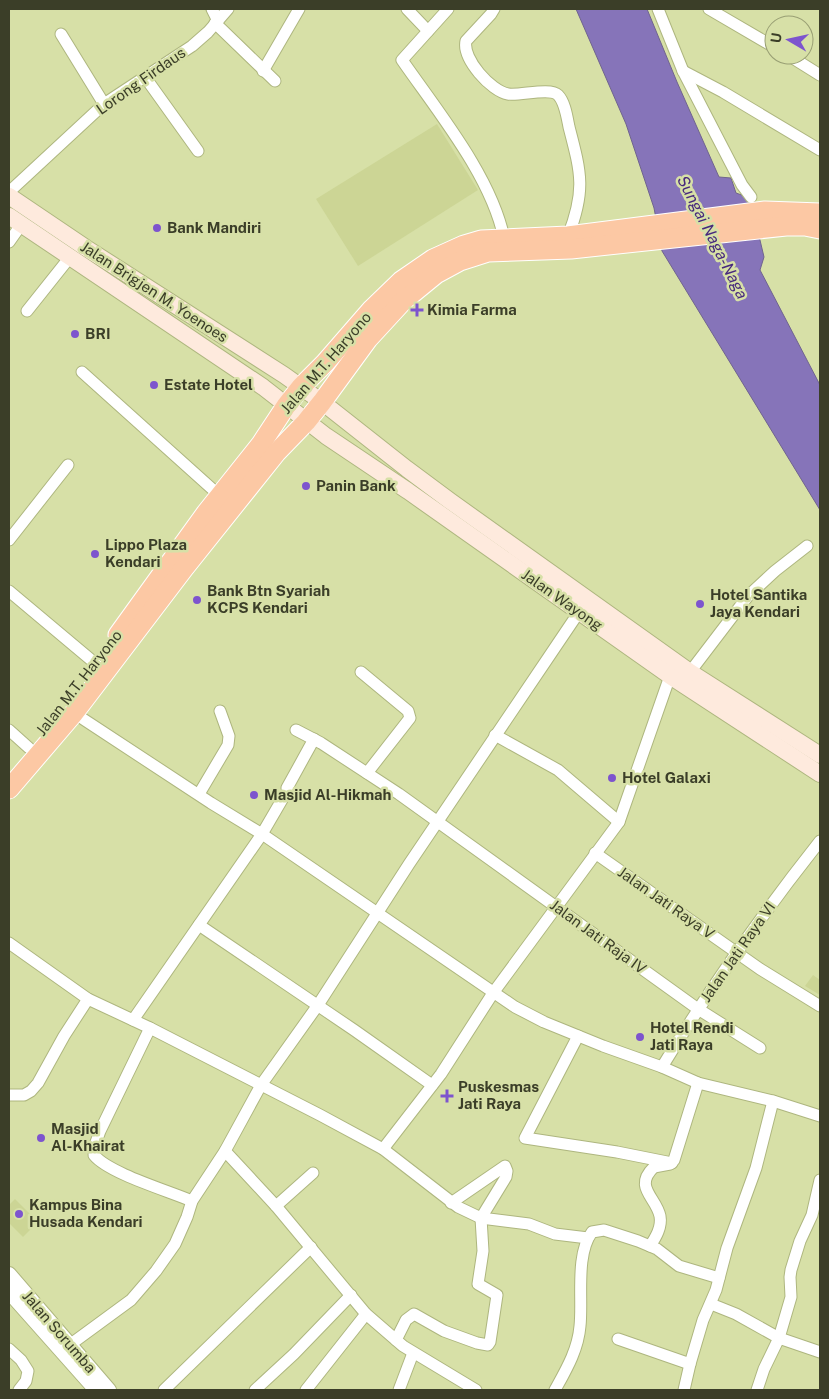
<svg xmlns="http://www.w3.org/2000/svg" width="829" height="1399" font-family="'Public Sans',sans-serif">
<style>
.built{fill:#ccd595}
.water{fill:#8674b9;stroke:#70648e}
.lines{fill:none;stroke-linecap:round;stroke-linejoin:round}
.minor-casing{stroke:#aeb67f;stroke-width:13}
.tertiary-casing{stroke:#aeb67f;stroke-width:16}
.secondary-casing{stroke:#aeb67f;stroke-width:18}
.trunk-casing{stroke:#fff;stroke-width:21}
.minor{stroke:#fff;stroke-width:11}
.tertiary{stroke:#fff;stroke-width:14}
.secondary{stroke:#feeadd;stroke-width:16}
.trunk{stroke:#fcc8a4;stroke-width:19}
.poi-dot{fill:#7d54ce;stroke:#d7e0a7;stroke-width:2}
.labels{text-anchor:middle;stroke-width:5;stroke-linejoin:round;paint-order:stroke}
.street-label{font-size:15px;fill:#3b3e28;stroke:#d7e0a7}
.poi-label{font-size:15px;font-weight:bold;fill:#3b3e28;stroke:#d7e0a7;text-anchor:start}
.water-label{font-size:16px;font-style:italic;fill:#47297d;stroke:#d7e0a7}
</style>
<rect width="100%" height="100%" fill="#d7e0a7"/>
<g class="built">
<polygon points="437,124 478,190 358,266 316,199"/>
<polygon points="813,975 820,980 820,995 805,986"/>
<polygon points="15,1199 38,1222 23,1237 9,1223 9,1205"/>
</g>
<polygon class="water" points="576,9 647,9 677,82 719,177 731,178 736,193 750,198 764,257 760,270 820,385 820,510 662,251 654,208 626,124"/>
<g class="lines">
<defs>
<g id="minor">
<polyline points="212,9 218,21"/>
<polyline points="407,9 428,31"/>
<path d="M448,9L402,60C438,112 491,176 504,238"/>
<path d="M494,9L491,14L466,41C462,59 491,91 508,94C520,96 550,87 558,95C565,102 567,117 569,127C581,173 586,190 568,236"/>
<polyline points="658,9 683,71 742,185 751,197"/>
<polyline points="709,9 774,47"/>
<polyline points="215,23 275,81"/>
<polyline points="61,34 104,104"/>
<polyline points="788,55 820,75"/>
<polyline points="263,71 299,9"/>
<polyline points="683,71 723,92 820,150"/>
<polyline points="145,77 198,151"/>
<polyline points="9,192 104,104 192,46 208,32 228,9"/>
<polyline points="9,242 21,225"/>
<polyline points="27,311 70,257"/>
<polyline points="82,372 220,496"/>
<polyline points="9,540 68,465"/>
<polyline points="9,591 96,664"/>
<polyline points="361,672 408,711 410,718 367,773"/>
<polyline points="690,672 748,596 775,571 807,546"/>
<polyline points="74,713 211,803 262,834 515,1007 544,1022 603,1046 662,1067 698,1083 773,1101 820,1116"/>
<polyline points="9,730 29,748"/>
<polyline points="296,730 321,743 399,794 698,1009 760,1048"/>
<polyline points="495,735 558,770 619,822"/>
<polyline points="287,788 314,739"/>
<polyline points="199,794 228,745 229,736 220,711"/>
<polyline points="595,853 760,969 820,1006"/>
<polyline points="199,925 354,1030 432,1085"/>
<polyline points="9,943 88,999 150,1028 320,1115 383,1149 458,1207 481,1218 529,1224 555,1234 588,1238"/>
<polyline points="133,1020 262,834 283,798"/>
<path d="M150,1028L100,1131L95,1145L94,1155C108,1173 169,1191 192,1201"/>
<polyline points="578,1036 525,1138 617,1152 672,1163"/>
<path d="M662,1067C710,988 763,913 820,841"/>
<polyline points="9,1095 24,1095 31,1091 38,1083 64,1036 88,999"/>
<polyline points="383,1149 441,1074 493,993 619,822 670,676"/>
<polyline points="225,1151 276,1206 366,1314 403,1346 476,1390"/>
<polyline points="276,1206 313,1173"/>
<path d="M650,1246C656,1237 662,1227 660,1216C656,1197 633,1187 654,1167L670,1164L674,1160L698,1083"/>
<polyline points="711,1304 736,1314 779,1338 820,1352"/>
<polyline points="618,1339 690,1364 703,1320 716,1290 727,1248 756,1168 773,1101"/>
<polyline points="396,1340 406,1320 414,1314 444,1331 477,1343 488,1345 490,1342 497,1295 478,1284 483,1251 481,1218 506,1177 507,1171 505,1166 451,1203"/>
<polyline points="71,1344 131,1300 156,1271 175,1244 187,1217 192,1201 225,1151 261,1085 318,1005 409,864 579,612"/>
<polyline points="9,1349 21,1360 28,1371 26,1381 19,1390"/>
<polyline points="164,1390 311,1247"/>
<polyline points="255,1390 294,1354 351,1295"/>
<polyline points="306,1390 366,1314"/>
<polyline points="399,1390 413,1353"/>
<path d="M555,1390C566,1370 578,1350 580,1326C583,1299 575,1255 592,1232L604,1230L638,1241L657,1249L679,1266L719,1278"/>
<polyline points="684,1390 690,1364"/>
<polyline points="757,1390 764,1369 779,1338 791,1297 790,1277 791,1270 800,1241 812,1215 820,1180"/>
</g>
<g id="tertiary">
<polyline points="9,1274 109,1390"/>
<polyline points="9,1292 96,1390"/>
</g>
<g id="secondary">
<polyline points="9,196 86,248 284,375 322,402 407,469 450,501 690,672 820,755"/>
<polyline points="9,216 263,387 326,436 408,491 670,676 820,774"/>
</g>
<g id="trunk">
<polyline points="118,635 206,513 261,444 286,406 301,387 325,363 372,309 401,281 433,259 464,245 481,240 568,236 765,211 820,213"/>
<polyline points="9,789 74,713 185,567 276,453 306,422 322,402 368,339 403,301 436,274 460,261 488,252 571,249 786,226 805,226 820,229"/>
</g>
</defs>
<use href="#minor" class="minor-casing"/>
<use href="#tertiary" class="tertiary-casing"/>
<use href="#secondary" class="secondary-casing"/>
<use href="#trunk" class="trunk-casing"/>
<use href="#minor" class="minor"/>
<use href="#tertiary" class="tertiary"/>
<use href="#secondary" class="secondary"/>
<use href="#trunk" class="trunk"/>
</g>
<g class="poi-dot">
<circle cx="157" cy="228" r="5"/>
<path d="M414.5 302.5h5v5h5v5h-5v5h-5v-5h-5v-5h5z"/>
<circle cx="75" cy="334" r="5"/>
<circle cx="154" cy="385" r="5"/>
<circle cx="306" cy="486" r="5"/>
<circle cx="95" cy="554" r="5"/>
<circle cx="197" cy="600" r="5"/>
<circle cx="700" cy="604" r="5"/>
<circle cx="612" cy="778" r="5"/>
<circle cx="254" cy="795" r="5"/>
<circle cx="640" cy="1037" r="5"/>
<path d="M444.5 1088.5h5v5h5v5h-5v5h-5v-5h-5v-5h5z"/>
<circle cx="41" cy="1138" r="5"/>
<circle cx="19" cy="1214" r="5"/>
</g>
<g class="labels">
<g class="street-label">
<text transform="translate(141 81) rotate(-35)" y="5">Lorong Firdaus</text>
<text transform="translate(154 292) rotate(33)" y="5">Jalan Brigjen M. Yoenoes</text>
<text transform="translate(326 363) rotate(-49)" y="5">Jalan M.T. Haryono</text>
<text transform="translate(562 600) rotate(35)" y="5">Jalan Wayong</text>
<text transform="translate(79 683) rotate(-52)" y="5">Jalan M.T. Haryono</text>
<text transform="translate(666 903) rotate(35)" y="5">Jalan Jati Raya V</text>
<text transform="translate(598 937) rotate(36)" y="5">Jalan Jati Raja IV</text>
<text transform="translate(738 952) rotate(-55)" y="5">Jalan Jati Raya VI</text>
<text transform="translate(59 1332) rotate(49)" y="5">Jalan Sorumba</text>
</g>
<g class="poi-label">
<text x="167" y="233">Bank Mandiri</text>
<text x="427" y="315">Kimia Farma</text>
<text x="85" y="339">BRI</text>
<text x="164" y="390">Estate Hotel</text>
<text x="316" y="491">Panin Bank</text>
<text x="105" y="550">Lippo Plaza<tspan x="105" dy="17">Kendari</tspan></text>
<text x="207" y="596">Bank Btn Syariah<tspan x="207" dy="17">KCPS Kendari</tspan></text>
<text x="710" y="600">Hotel Santika<tspan x="710" dy="17">Jaya Kendari</tspan></text>
<text x="622" y="783">Hotel Galaxi</text>
<text x="264" y="800">Masjid Al-Hikmah</text>
<text x="650" y="1033">Hotel Rendi<tspan x="650" dy="17">Jati Raya</tspan></text>
<text x="458" y="1092">Puskesmas<tspan x="458" dy="17">Jati Raya</tspan></text>
<text x="51" y="1134">Masjid<tspan x="51" dy="17">Al-Khairat</tspan></text>
<text x="29" y="1210">Kampus Bina<tspan x="29" dy="17">Husada Kendari</tspan></text>
</g>
<g class="water-label">
<text transform="translate(713 237) rotate(63)" y="6">Sungai Naga-Naga</text>
</g>
</g>
<rect width="829" height="1399" fill="none" stroke="#3b3e28" stroke-width="20"/>
<g transform="translate(789 40) rotate(279)"><circle r="24" fill="#d7e0a7" stroke="#999f74"/>
<path d="M0-4L9 19L0 12L-9 19Z" fill="#7d54ce"/>
<text y="-8" font-size="14" font-weight="bold" text-anchor="middle" fill="#3b3e28">U</text>
</g>
</svg>
